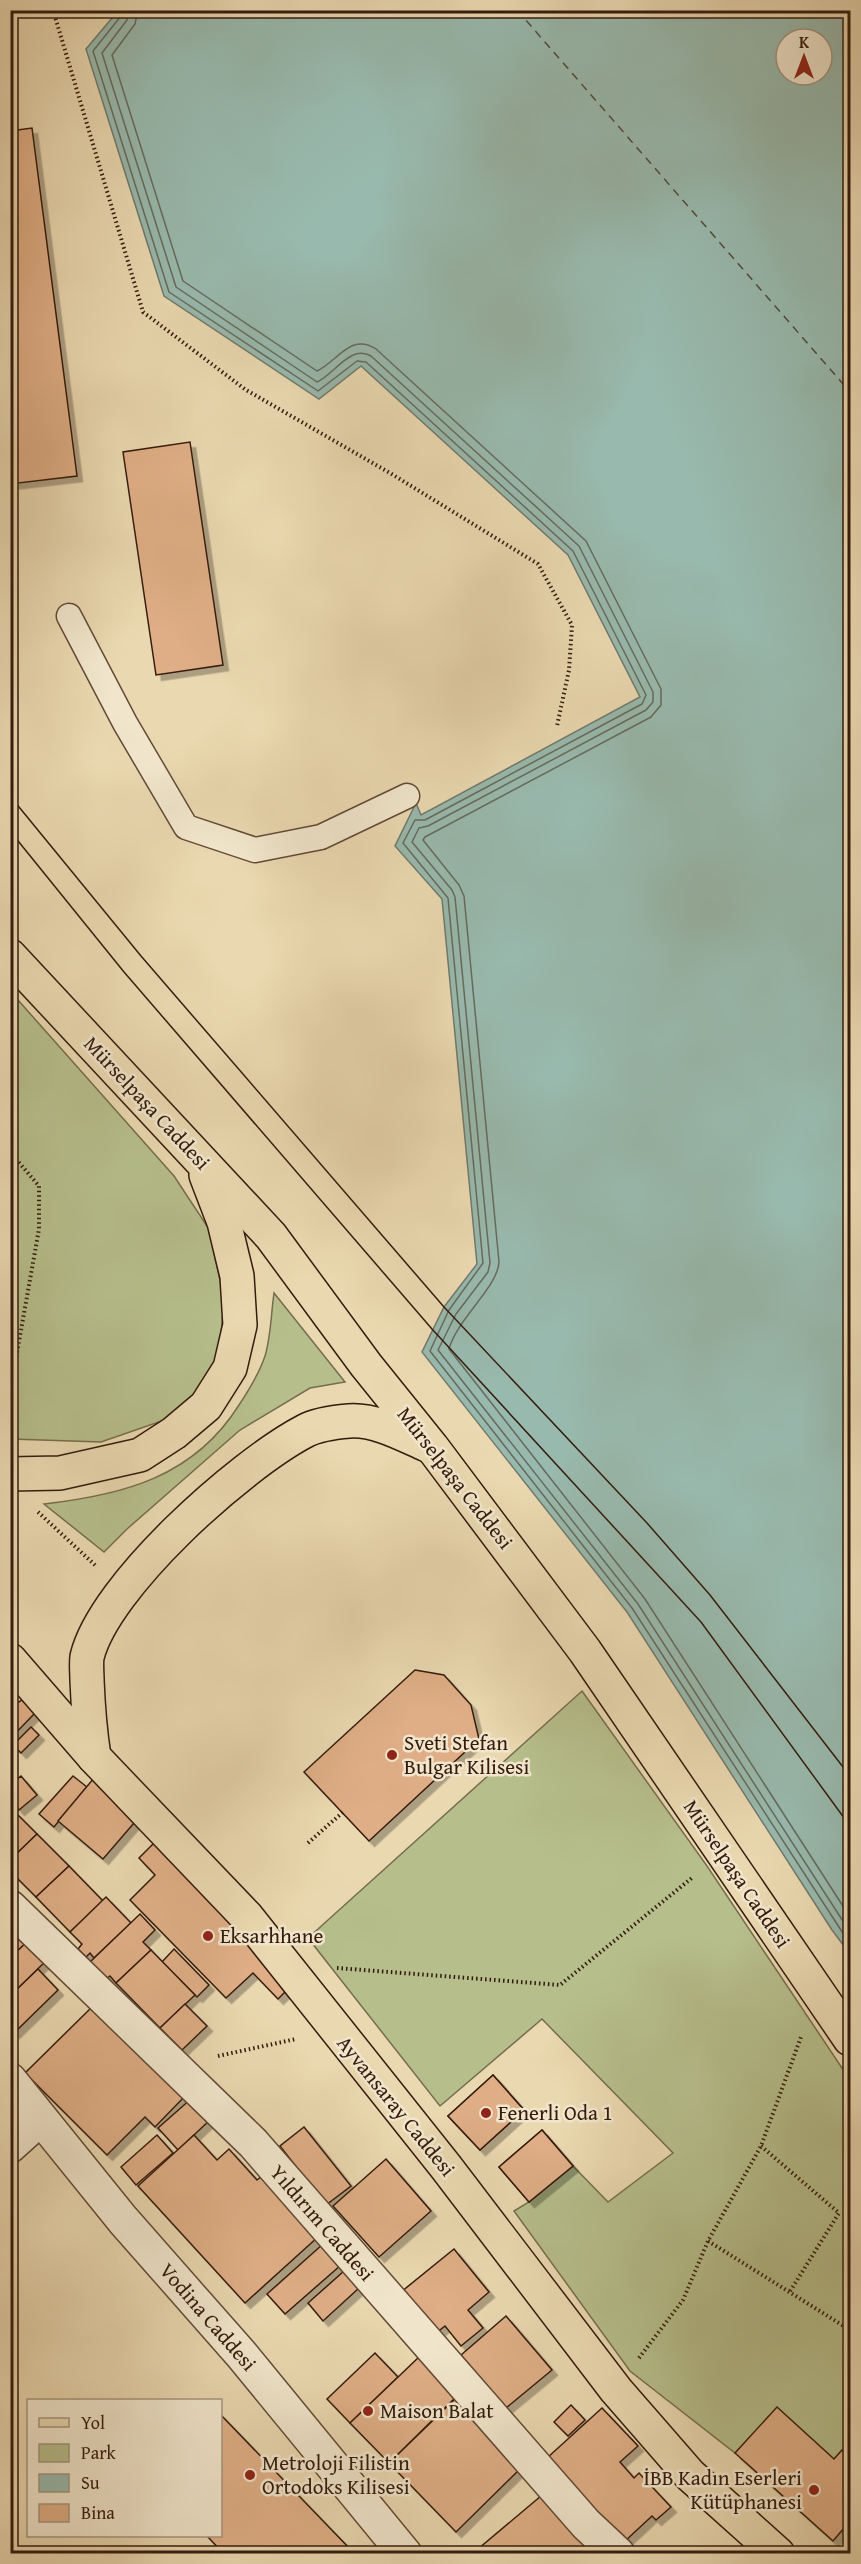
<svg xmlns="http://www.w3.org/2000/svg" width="861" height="2564" font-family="'Gentium Book Plus',serif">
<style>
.green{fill:#b6bf8c;stroke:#756d4d;stroke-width:1.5}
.water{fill:#98b9ad;stroke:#707a6d;stroke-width:1.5;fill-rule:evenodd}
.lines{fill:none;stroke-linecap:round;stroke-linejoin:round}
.shore{stroke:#666a5e;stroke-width:1.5}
.ferry{stroke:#524a3e;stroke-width:1.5;stroke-dasharray:8 6;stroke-linecap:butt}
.building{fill:#dfae86;stroke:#341b0e;stroke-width:1.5;filter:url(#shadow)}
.service-casing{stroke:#624a36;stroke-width:27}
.minor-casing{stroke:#624a36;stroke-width:36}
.primary-casing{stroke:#341b0e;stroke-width:36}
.path{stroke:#341b0e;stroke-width:4;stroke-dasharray:1.5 3;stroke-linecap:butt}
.service{stroke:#f1e6cc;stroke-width:24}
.minor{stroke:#f1e6cc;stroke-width:33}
.primary{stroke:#ead8b0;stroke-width:33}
.tram{stroke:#341b0e;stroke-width:1.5}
.poi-dot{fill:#8f2418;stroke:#f1e6cc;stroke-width:2}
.labels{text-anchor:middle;stroke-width:5;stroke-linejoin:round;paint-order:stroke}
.street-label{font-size:21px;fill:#341b0e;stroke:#f1e6cc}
.poi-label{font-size:21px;fill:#341b0e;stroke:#f1e6cc;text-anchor:start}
</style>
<defs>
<filter id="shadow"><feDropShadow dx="5.5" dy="5.5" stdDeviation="0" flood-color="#0004"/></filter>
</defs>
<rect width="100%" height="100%" fill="#ead8b0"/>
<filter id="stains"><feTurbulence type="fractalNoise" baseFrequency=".00333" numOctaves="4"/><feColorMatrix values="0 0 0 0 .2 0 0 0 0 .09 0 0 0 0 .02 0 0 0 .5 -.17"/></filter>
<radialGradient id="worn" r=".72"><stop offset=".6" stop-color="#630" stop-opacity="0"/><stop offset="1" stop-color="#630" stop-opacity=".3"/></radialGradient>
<g class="green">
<polygon points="10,991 174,1176 209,1229 224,1299 219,1358 185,1413 101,1442 11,1439"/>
<path d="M274,1293L345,1382L310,1388L240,1430L127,1529L104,1552L44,1504C123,1495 194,1477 239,1405C249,1390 259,1374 265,1356C271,1336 271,1314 274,1293Z"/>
<polygon points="582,1691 707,1866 850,2080 850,2458 842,2450 834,2459 735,2453 630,2371 514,2211 529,2202 573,2166 608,2202 673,2153 542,2019 440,2106 308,1938"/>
</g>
<path class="water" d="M118,11H850V1954L832,1930L627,1612L422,1352L444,1307L477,1264L442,899L395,846L416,803L421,815L640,697L568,555L361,366L319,399L164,296L86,49ZM786,39H822V75H786Z"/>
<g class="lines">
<g class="shore">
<polyline points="122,10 121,16 93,51 169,292 318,391 357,361 366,362 573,551 646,695 642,704 425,820 415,820 403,843 448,898 483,1263 449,1310 430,1351 632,1608 850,1944"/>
<path d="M129,10L127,20L102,53L176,287L317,382C334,375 350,344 371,356L579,546L653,692V702L646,710L428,826L419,828L412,842L452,890L455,897L490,1263L488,1272L456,1314L438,1350L638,1604L850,1932"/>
<path d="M138,10L135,24L112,55L183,281L317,371C337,362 351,332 376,349L586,541L661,689V705L651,717L425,837L423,840L459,885L464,896L499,1262C498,1287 457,1319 449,1349L645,1599L850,1917"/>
</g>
<polyline class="ferry" points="517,10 850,392"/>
</g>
<g class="building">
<polygon points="32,128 77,476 10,484 10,131"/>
<polygon points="190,442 223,665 156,675 123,452"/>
<polygon points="415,1670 444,1675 471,1705 479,1739 369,1841 304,1772"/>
<polygon points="22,1700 35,1713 10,1739 10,1708"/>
<polygon points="31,1727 39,1735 21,1753 13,1745"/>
<polygon points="21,1776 37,1795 19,1810 10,1800 10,1785"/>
<polygon points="73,1776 87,1787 54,1827 39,1814"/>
<polygon points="94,1778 140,1816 103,1859 58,1821"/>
<polygon points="15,1812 37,1834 10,1860 10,1816"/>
<polygon points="37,1834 69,1866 36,1897 10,1871 10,1860"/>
<polygon points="156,1841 295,1982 278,1999 253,1973 226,1998 130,1900 155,1875 139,1858"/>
<polygon points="69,1866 103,1901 70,1932 36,1897"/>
<polygon points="106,1897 131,1923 94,1958 90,1953 86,1957 78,1949 82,1944 70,1932"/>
<polygon points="140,1914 155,1930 143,1942 151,1950 116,1983 110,1976 106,1979 90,1962"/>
<polygon points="10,1916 32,1937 10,1958"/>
<polygon points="32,1937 50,1957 10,1996 10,1958"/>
<polygon points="174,1949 209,1985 197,1997 162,1962"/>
<polygon points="151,1950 195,1995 160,2028 116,1983"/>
<polygon points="38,1969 58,1990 14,2033 10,2030 10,1996"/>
<polygon points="185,2004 207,2026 182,2050 160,2028"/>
<polygon points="94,2005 186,2095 155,2127 145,2117 107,2155 25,2073"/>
<polygon points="493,2075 524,2110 480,2150 448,2116"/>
<polygon points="493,2075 524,2110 480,2150 448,2116"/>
<polygon points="192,2098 212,2118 178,2150 158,2128"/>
<polygon points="304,2127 351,2186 326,2205 280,2146"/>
<polygon points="542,2130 573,2166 529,2202 499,2167"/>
<polygon points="542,2130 573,2166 529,2202 499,2167"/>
<polygon points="157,2135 173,2153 136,2185 121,2167"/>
<polygon points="194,2135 217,2160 229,2149 257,2180 263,2175 319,2236 245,2303 138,2186"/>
<polygon points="386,2159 431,2211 379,2257 333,2206"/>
<polygon points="323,2244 341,2265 285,2314 267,2294"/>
<polygon points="454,2249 489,2292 468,2310 483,2328 461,2346 445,2326 435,2334 401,2292"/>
<polygon points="344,2271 359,2288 323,2321 308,2303"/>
<polygon points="506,2316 552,2370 506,2408 461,2355"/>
<polygon points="375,2353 398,2377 350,2423 327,2399"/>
<polygon points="420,2356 458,2395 389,2463 350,2423"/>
<polygon points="455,2399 522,2467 456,2532 389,2463"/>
<polygon points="571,2405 585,2420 568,2436 554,2422"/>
<polygon points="777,2407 834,2459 842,2450 850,2458 850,2521 833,2541 735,2453"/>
<polygon points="602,2408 638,2446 620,2462 634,2478 639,2473 671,2507 656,2520 652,2516 624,2542 547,2458"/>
<polygon points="220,2414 352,2551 349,2554 224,2554 207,2536 220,2536"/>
<polygon points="541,2496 596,2550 592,2554 472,2554"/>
</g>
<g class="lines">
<defs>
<polyline id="service" points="69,616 125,723 186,827 255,850 321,837 407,796"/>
<g id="minor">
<polyline points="10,1907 253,2143 586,2524 618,2554"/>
<polyline points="10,2080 123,2220 241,2354 405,2554"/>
<polyline points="10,2146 40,2119"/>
</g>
<g id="primary">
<polyline points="10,956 271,1236 366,1365 432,1447 585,1651 850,2039"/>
<polyline points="10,1474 60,1473 140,1455 174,1433 206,1406 230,1368 240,1325 237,1276 224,1222 206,1175"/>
<polyline points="10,1660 94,1757 247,1917 446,2167 616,2390 650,2429 690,2475 778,2554"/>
<path d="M94,1757C90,1731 88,1706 87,1680C87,1673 86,1664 87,1657C104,1586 240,1465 305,1431C316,1425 337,1422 349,1421C376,1419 404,1435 427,1445"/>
</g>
</defs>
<use href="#service" class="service-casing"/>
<use href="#minor" class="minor-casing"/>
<use href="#primary" class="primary-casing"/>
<g class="path">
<polyline points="53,10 143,312 246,390 390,473 538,564 572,625 569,670 557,726"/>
<polyline points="10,1152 39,1186 39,1229 10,1392"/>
<polyline points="38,1512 96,1566"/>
<polyline points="308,1843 343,1812"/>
<polyline points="337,1968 560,1985 693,1877"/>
<polyline points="218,2056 296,2039"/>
<polyline points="761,2146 839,2213 789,2293"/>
<polyline points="708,2241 850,2330"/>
<polyline points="639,2358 683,2300 708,2241 761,2146 801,2037"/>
</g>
<use href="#service" class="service"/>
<use href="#minor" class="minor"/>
<use href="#primary" class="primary"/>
<g class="tram">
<polyline points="10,796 141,956 444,1307 647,1523 710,1595 850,1776"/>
<polyline points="10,831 124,972 432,1329 701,1622 850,1826"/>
</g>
</g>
<g class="poi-dot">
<circle cx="392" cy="1755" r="6"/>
<circle cx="208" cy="1936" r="6"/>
<circle cx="486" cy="2113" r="6"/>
<circle cx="368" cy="2411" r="6"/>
<circle cx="250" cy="2475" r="6"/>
<circle cx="814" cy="2490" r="6"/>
</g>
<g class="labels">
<g class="street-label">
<text transform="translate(147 1103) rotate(47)" y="7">Mürselpaşa Caddesi</text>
<text transform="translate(455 1478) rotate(52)" y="7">Mürselpaşa Caddesi</text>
<text transform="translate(737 1874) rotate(56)" y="7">Mürselpaşa Caddesi</text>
<text transform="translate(396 2106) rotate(51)" y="7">Ayvansaray Caddesi</text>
<text transform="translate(322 2223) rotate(49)" y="7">Yıldırım Caddesi</text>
<text transform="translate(208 2317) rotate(49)" y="7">Vodina Caddesi</text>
</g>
<g class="poi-label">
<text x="404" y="1750">Sveti Stefan<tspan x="404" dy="24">Bulgar Kilisesi</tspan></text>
<text x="220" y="1943">Eksarhhane</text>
<text x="498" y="2120">Fenerli Oda 1</text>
<text x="380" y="2418">Maison Balat</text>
<text x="262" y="2470">Metroloji Filistin<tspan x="262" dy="24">Ortodoks Kilisesi</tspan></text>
<text x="802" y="2485" text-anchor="end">İBB Kadın Eserleri<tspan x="802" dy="24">Kütüphanesi</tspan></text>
</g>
</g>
<rect width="861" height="2564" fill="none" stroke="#ead8b0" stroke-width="36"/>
<rect x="12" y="12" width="837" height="2540" fill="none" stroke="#341b0e" stroke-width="3"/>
<rect x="18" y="18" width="825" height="2528" fill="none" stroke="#341b0e" stroke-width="1.5"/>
<rect x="27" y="2399" width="195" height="138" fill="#f1e6cc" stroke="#a59580" stroke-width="1.5"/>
<rect x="39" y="2418" width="30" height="9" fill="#ead8b0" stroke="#a59580" stroke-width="1.5"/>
<text x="81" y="2429" font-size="18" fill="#341b0e">Yol</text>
<rect x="39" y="2444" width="30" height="18" fill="#b6bf8c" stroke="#a59580" stroke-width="1.5"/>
<text x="81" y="2459" font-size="18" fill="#341b0e">Park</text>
<rect x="39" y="2474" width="30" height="18" fill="#98b9ad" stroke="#a59580" stroke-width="1.5"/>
<text x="81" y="2489" font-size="18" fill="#341b0e">Su</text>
<rect x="39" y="2504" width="30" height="18" fill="#dfae86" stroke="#a59580" stroke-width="1.5"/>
<text x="81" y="2519" font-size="18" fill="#341b0e">Bina</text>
<g transform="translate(804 57)"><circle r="28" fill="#f1e6cc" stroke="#a59580" stroke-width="1.5"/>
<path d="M0-4.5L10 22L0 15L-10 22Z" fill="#8f2418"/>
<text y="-9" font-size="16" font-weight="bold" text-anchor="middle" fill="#341b0e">K</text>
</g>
<rect width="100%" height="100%" filter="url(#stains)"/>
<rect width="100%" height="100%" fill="url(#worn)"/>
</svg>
